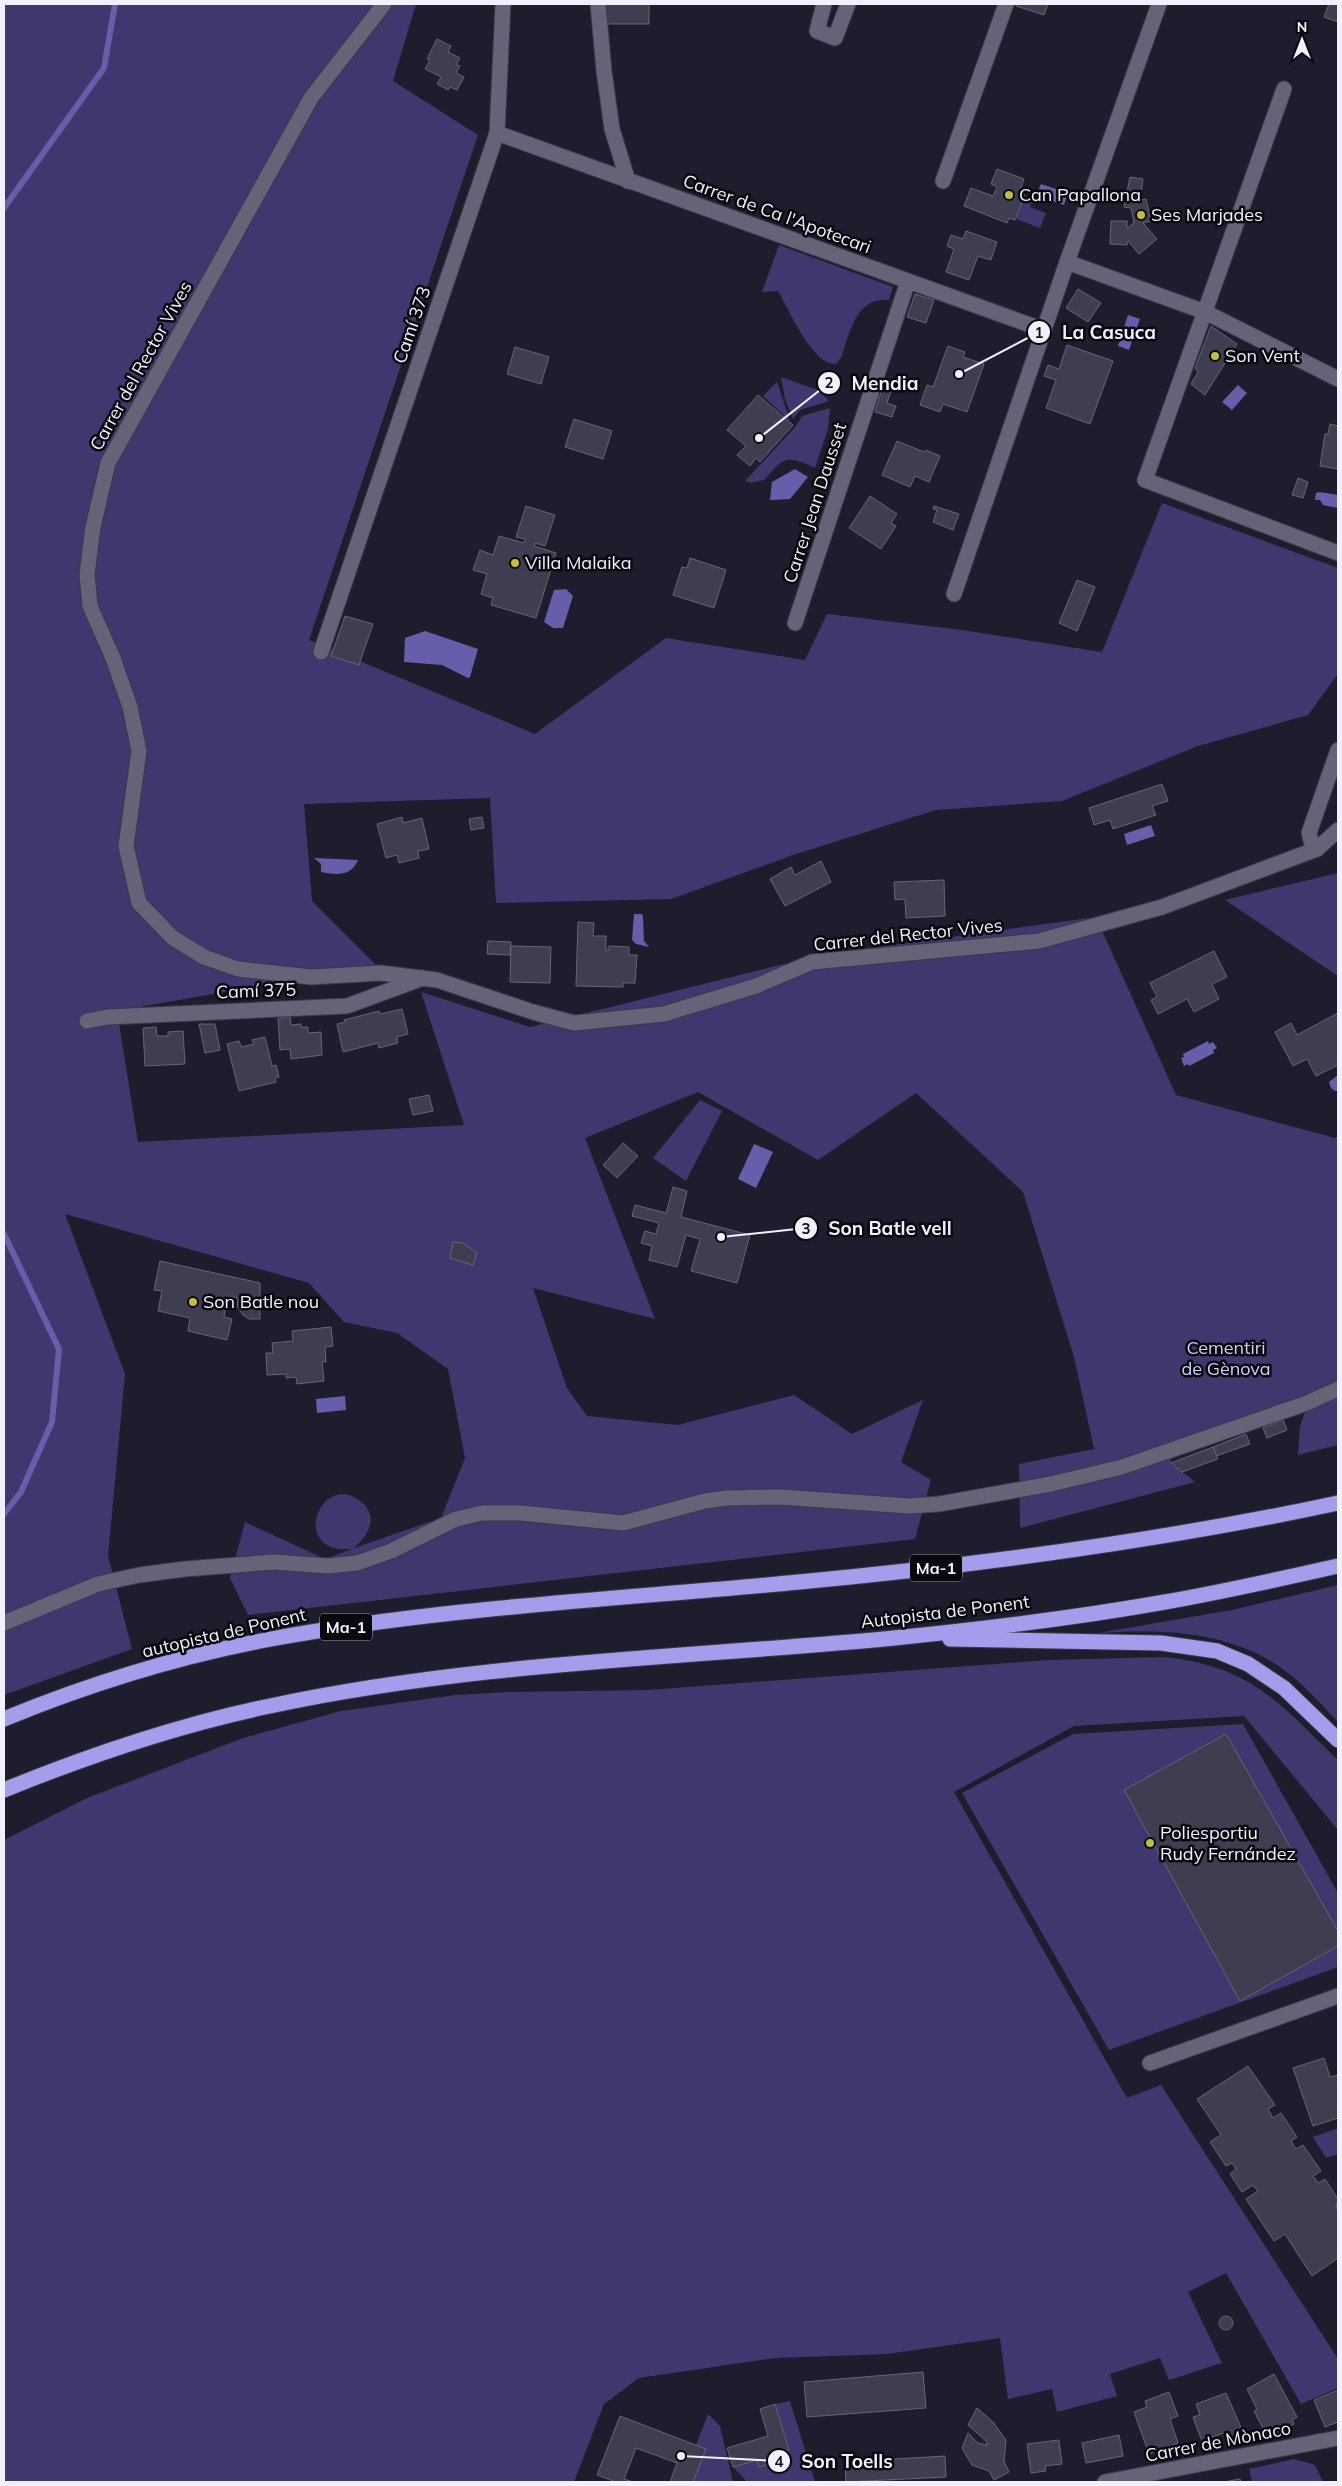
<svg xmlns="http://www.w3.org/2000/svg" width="1342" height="2486" font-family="Mulish,sans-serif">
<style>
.green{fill:#3e386e}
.water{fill:#665eaa}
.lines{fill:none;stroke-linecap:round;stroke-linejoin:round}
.stream{stroke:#665eaa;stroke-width:6}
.building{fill:#3e3e50;stroke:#656578}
.street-casing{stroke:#3b3a48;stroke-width:17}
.secondary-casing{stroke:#3b3a48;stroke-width:17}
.highway-casing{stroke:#3b3a48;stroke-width:17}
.street{stroke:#646377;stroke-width:15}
.secondary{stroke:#646377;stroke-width:15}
.highway{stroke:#a39dec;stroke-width:15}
.poi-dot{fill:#c3bd3e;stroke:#08080f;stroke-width:2}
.labels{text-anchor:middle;stroke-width:5;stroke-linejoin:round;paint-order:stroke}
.shield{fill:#08080f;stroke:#ababb6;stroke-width:1}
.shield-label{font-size:16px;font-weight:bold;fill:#f1f1fd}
.poi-label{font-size:18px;fill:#f1f1fd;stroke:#08080f;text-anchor:start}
.street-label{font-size:18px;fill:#f1f1fd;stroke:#08080f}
.park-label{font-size:18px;fill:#d0cffa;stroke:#08080f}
.leader{fill:none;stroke:#f1f1fd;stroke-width:2}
.callout-dot{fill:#f1f1fd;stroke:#08080f;stroke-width:2}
.mark-label{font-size:15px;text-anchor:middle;font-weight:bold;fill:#111}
.callout-label{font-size:19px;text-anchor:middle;font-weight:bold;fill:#f1f1fd;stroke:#08080f;stroke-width:5;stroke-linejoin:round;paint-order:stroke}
</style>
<rect width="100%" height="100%" fill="#1e1d2d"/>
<g class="green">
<path d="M4,4H416L393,81L478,135L309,640L535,734L666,638L805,660L827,614L962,630L1102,652L1162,503L1338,568V674L1308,715L1198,746L1062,801L936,810L796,854L671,899L496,903L490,798L304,804L312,901L376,965L117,1011L138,1142L464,1125L421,992L530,1027L820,955L1096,917L1176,1095L1335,1138L1338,1136V1445L1298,1455L1300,1426L1311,1395L1172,1447L1171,1463L1195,1482L1020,1528L1019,1464L1094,1449L1074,1357L1023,1192L916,1093L818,1160L698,1092L585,1138L655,1319L533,1288L567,1388L587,1416L678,1425L794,1395L852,1434L923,1400L901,1462L931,1480L915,1539L248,1615L230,1578L245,1522L325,1559L352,1549C289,1555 319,1472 359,1500C380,1516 369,1535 354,1548L441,1518L465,1458L448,1369L397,1333L344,1322L309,1283L65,1214L125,1374L108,1556L132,1649L4,1695Z"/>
<polygon points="1024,198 1032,201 1030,207 1046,213 1040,228 1016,219"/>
<path d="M779,245L893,287L889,300C855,296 850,334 841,358L836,364C811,364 790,311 778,291L762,292Z"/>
<polygon points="781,377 818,390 829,401 800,410 793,419 785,399"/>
<polygon points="777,382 790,421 763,396"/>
<path d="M830,408L828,429L815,468C785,454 784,458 764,480L751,483L745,481L796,426L802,416Z"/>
<polygon points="1338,873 1338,976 1225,900"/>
<polygon points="700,1100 722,1111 686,1181 653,1158"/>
<path d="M1338,1585V1722C1319,1702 1300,1680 1277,1665C1224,1630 1159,1629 1098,1633L1232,1610Z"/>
<path d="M1163,1657C1251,1666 1278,1702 1338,1760V1830L1244,1716L1074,1726L954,1792L1127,2098L1161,2085L1338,2359V2388L1301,2404L1226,2273L1188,2292L1222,2363L1169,2380L1160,2358L1110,2374L1117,2396L1057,2412L1052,2389L1008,2399L1000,2338L887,2354L775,2358L639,2378L604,2404L574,2482H4V1840L87,1798L243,1738L341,1711L455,1695L509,1692L648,1690L1048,1660Z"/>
<polygon points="1243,1724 1338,1893 1338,1967 1109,2050 962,1793 1073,1734"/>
<polygon points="1338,2128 1338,2154 1326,2158 1313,2137"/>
<polygon points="790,2401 815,2482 747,2482 733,2467 757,2460 759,2467 783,2460 781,2452 789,2449 775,2404"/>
<polygon points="708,2414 720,2426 733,2482 693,2482 706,2449 696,2445"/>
<polygon points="1294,2459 1315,2465 1323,2482 1252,2482 1249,2469"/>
</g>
<g class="water">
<polygon points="1041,184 1068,193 1064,205 1036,196"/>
<polygon points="1128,315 1140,319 1129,350 1118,346"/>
<polygon points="1238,385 1247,393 1232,410 1222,402"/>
<polygon points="795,469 808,477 790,499 770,500 772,482"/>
<polygon points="1320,492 1338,495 1338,508 1323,505 1320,500 1315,500 1316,493"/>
<polygon points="566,589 573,596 563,628 553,628 544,622 554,590"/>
<polygon points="425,631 478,649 470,677 468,678 442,665 404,662 405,638"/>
<polygon points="1151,825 1155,836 1127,845 1124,834"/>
<path d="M314,858L358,860C351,877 336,875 321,872V864Z"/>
<polygon points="634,914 642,914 643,917 644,941 649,947 636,944 632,940"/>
<polygon points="1208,1041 1209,1044 1213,1042 1217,1048 1213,1050 1214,1053 1189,1066 1188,1064 1184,1066 1181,1058 1184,1057 1183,1054"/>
<polygon points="1338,1075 1338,1091 1335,1091 1331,1088 1329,1082"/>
<polygon points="754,1144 773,1152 756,1188 738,1179"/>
<polygon points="345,1396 346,1410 317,1413 316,1399"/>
</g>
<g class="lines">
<g class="stream">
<polyline points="4,208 104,68 115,4"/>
<polyline points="4,1234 59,1349 52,1422 21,1492 4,1514"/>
</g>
</g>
<g class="building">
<rect x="606" y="4" width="43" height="20"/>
<polygon points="1016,4 1048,4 1044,15 1016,6"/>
<polygon points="1329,4 1338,4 1338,22 1324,17"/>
<polygon points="437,39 451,46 448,52 460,58 456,65 460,66 456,73 464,77 457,90 450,87 448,90 437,84 441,77 425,69 430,60 427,59"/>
<polygon points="997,169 1024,179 1019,193 1025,195 1015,220 1009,218 1007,223 964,206 971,188 993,196 997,187 991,184"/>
<polygon points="1130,177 1143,179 1140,200 1146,199 1151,221 1143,223 1157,239 1139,254 1128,241 1127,245 1110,244 1111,221 1127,221 1127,228 1134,223 1131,208 1124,207"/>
<polygon points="966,231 997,242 991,260 978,256 969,280 946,272 954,249 947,246 951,235 963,239"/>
<polygon points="1078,289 1101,303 1088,322 1066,308"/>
<polygon points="915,294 934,300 926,323 907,317"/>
<polygon points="1211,326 1237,344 1205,395 1191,384 1198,372 1195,368"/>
<polygon points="1067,345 1113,361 1090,424 1046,408 1056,380 1044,376 1048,365 1059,369"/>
<polygon points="948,346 965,352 963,357 984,364 967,412 943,404 940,412 920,405 927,385 933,387"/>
<polygon points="515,347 549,357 541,384 507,374"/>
<polygon points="882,388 891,391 887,403 896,406 892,417 875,412"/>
<polygon points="758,395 793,425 760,462 756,458 750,466 737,455 746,446 727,430"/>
<polygon points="574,419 612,431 603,459 565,447"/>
<polygon points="1330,424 1338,426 1338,469 1320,466 1325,434 1328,434"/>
<polygon points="897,441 924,452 926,450 940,456 929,482 915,476 910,487 882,475"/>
<polygon points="1298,478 1308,482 1303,498 1292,495"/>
<polygon points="870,496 897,514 891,523 896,526 881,549 849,528"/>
<polygon points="526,506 555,515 545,546 535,543 534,546 556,553 536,618 491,605 493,598 481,594 487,574 473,570 480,550 493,555 499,536 524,543 525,539 516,537"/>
<polygon points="934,506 959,514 953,530 933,522 937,510 933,509"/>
<polygon points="690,558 726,570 714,608 673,595 682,567 687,568"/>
<polygon points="1077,580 1095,587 1077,631 1059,623"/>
<polygon points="345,616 373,624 359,665 331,656"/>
<polygon points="1162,784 1168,801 1152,806 1156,815 1113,829 1110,820 1094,825 1089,808"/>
<polygon points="402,817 403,823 422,818 429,849 418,851 419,858 399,863 397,855 386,858 377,824"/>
<polygon points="482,817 484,828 471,830 469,819"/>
<polygon points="821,861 831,882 785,906 770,879 791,867 795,875"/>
<polygon points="944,880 945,916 906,918 905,899 895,900 894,882"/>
<polygon points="578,922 594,923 593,936 606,936 606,950 609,950 609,946 629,947 629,955 637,955 635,983 623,983 623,987 576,986"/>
<polygon points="488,941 511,942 510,955 487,954"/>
<polygon points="511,946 551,947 550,983 510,982"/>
<polygon points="1214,951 1227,977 1212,984 1219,999 1194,1012 1187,999 1158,1014 1151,1000 1157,997 1150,983"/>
<polygon points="402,1009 408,1034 397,1037 398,1043 379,1048 378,1043 343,1052 337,1024 345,1022 344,1020 379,1011 380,1014"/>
<polygon points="1338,1013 1338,1065 1316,1076 1307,1059 1293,1066 1275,1032 1291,1023 1297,1035"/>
<polygon points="290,1017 291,1025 301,1024 301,1027 308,1027 308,1033 321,1032 322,1055 291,1059 290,1049 280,1050 278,1018"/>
<polygon points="199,1024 215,1024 220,1050 205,1053"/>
<polygon points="156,1027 157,1036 168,1036 168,1032 183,1031 185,1064 145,1066 143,1028"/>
<polygon points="265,1037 272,1066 276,1065 279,1077 275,1078 276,1082 239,1091 227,1044 239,1041 241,1047 254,1044 252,1040"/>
<polygon points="429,1095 433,1111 413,1115 409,1099"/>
<polygon points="623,1143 638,1156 617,1178 603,1165"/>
<polygon points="673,1187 687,1191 681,1217 750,1235 737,1283 691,1271 700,1239 686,1235 677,1267 649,1260 652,1246 641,1243 645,1231 656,1234 659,1223 632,1216 635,1205 666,1213"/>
<polygon points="453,1242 463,1243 477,1253 473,1265 450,1258"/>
<polygon points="160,1261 260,1283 260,1319 249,1319 243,1315 237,1306 238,1298 228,1296 224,1317 232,1319 227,1340 188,1331 190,1318 158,1311 162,1291 154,1290"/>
<polygon points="331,1327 333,1346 325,1347 326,1362 322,1362 324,1381 297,1384 296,1377 286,1378 286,1374 267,1375 266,1353 273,1353 272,1343 293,1341 292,1331"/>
<polygon points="1283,1420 1287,1430 1267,1438 1263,1428"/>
<polygon points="1246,1434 1250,1444 1216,1456 1213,1447"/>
<polygon points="1213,1447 1218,1459 1182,1472 1171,1463"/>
<polygon points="1226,1734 1338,1931 1338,1946 1240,2001 1124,1790"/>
<polygon points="1324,2058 1330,2077 1338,2075 1338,2118 1313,2126 1293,2068"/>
<polygon points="1248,2066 1275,2105 1268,2109 1273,2118 1281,2113 1297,2137 1291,2141 1296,2149 1303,2145 1321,2171 1313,2176 1318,2183 1325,2179 1338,2199 1336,2207 1338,2210 1338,2258 1312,2276 1285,2234 1274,2241 1246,2199 1258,2191 1253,2185 1242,2192 1230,2174 1236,2169 1232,2163 1226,2166 1210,2142 1221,2135 1197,2099"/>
<circle cx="1226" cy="2323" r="7"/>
<polygon points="923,2372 926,2408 807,2417 804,2382"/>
<polygon points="1274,2374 1297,2417 1292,2420 1294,2424 1272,2436 1270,2432 1266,2434 1254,2411 1257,2409 1247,2389"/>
<polygon points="1338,2390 1338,2422 1325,2427 1314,2400"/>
<polygon points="1169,2392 1178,2416 1170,2419 1178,2443 1149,2454 1134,2412 1147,2407 1145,2401"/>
<polygon points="1226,2393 1246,2439 1231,2445 1226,2432 1202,2441 1193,2417 1200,2415 1196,2404"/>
<polygon points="775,2404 789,2450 781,2452 783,2460 759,2467 757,2460 733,2467 727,2448 768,2436 760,2409"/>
<polygon points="977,2408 993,2422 1006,2440 1004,2461 1009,2472 994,2480 989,2471 972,2465 962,2448 968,2433 978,2443 987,2445 986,2441 968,2425"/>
<polygon points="620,2416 706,2449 693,2482 670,2482 677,2463 636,2448 624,2479 633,2482 616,2482 597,2475"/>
<polygon points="1119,2435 1123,2456 1086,2463 1082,2443"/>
<polygon points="1059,2440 1062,2464 1045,2466 1046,2471 1031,2473 1027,2444"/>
<polygon points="945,2456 946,2477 846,2482 845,2462"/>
<polygon points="1240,2479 1241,2482 1224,2482 1229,2481"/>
</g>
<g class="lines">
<defs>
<g id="street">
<polyline points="598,4 604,71 612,129 628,181"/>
<polyline points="824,4 817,31 835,38 848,4"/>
<polyline points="1284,89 1145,480 1338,553"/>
<polyline points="497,133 1044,330"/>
<polyline points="943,181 1006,4"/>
<polyline points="1067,262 1205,312 1338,379"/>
<polyline points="954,594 1067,262 1159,4"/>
<polyline points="795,623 908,281"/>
<polyline points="321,652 497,133 503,4"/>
<polyline points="1317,849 1311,841 1309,833 1338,750"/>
<polyline points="87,1021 107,1017 347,1006 423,978"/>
<polyline points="4,1623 98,1584 139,1575 185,1569 274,1562 328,1566 357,1563 391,1551 456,1519 482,1513 520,1513 623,1523 705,1501 727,1498 781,1497 909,1506 939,1504 1051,1484 1122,1467 1307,1403 1338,1389"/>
<polyline points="1150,2063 1338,1996"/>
<polyline points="1105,2482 1338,2438"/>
</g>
<polyline id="secondary" points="384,4 311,98 108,463 93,527 87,574 90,606 113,658 130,707 139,751 126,846 139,903 173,938 204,957 238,969 311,977 381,973 437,980 533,1012 574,1023 664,1014 756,986 812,962 1039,941 1162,907 1317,849 1338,830"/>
<g id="highway">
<polyline points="950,1639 1161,1643 1217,1651 1248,1664 1284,1688 1338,1740"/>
<path d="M4,1719C89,1684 180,1656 271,1639C445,1607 623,1599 799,1582C980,1565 1160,1541 1338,1503"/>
<path d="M4,1790C90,1755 178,1725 270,1706C475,1662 686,1658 894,1638C984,1629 1075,1618 1165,1602C1223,1592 1280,1579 1338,1566"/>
</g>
</defs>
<use href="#street" class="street-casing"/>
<use href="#secondary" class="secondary-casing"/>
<use href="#highway" class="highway-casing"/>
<use href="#street" class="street"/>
<use href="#secondary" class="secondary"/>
<use href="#highway" class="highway"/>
</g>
<g class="poi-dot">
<circle cx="1009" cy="195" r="5"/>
<circle cx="1141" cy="215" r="5"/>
<circle cx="1215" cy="356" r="5"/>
<circle cx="515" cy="563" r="5"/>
<circle cx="193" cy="1302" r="5"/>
<circle cx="1150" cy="1843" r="5"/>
</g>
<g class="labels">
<g class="shield">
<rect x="910" y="1554.5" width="52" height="27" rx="4"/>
<rect x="320" y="1613.5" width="52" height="27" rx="4"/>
</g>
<g class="shield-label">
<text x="936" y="1574">Ma-1</text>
<text x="346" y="1633">Ma-1</text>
</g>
<g class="poi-label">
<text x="1019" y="201">Can Papallona</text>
<text x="1151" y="221">Ses Marjades</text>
<text x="1225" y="362">Son Vent</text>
<text x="525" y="569">Villa Malaika</text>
<text x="203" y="1308">Son Batle nou</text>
<text x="1160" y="1839">Poliesportiu<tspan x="1160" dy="21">Rudy Fernández</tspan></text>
</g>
<g class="street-label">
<text transform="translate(777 214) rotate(20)" y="6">Carrer de Ca l'Apotecari</text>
<text transform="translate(412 325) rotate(-71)" y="6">Camí 373</text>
<text transform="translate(141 366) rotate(-61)" y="6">Carrer del Rector Vives</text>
<text transform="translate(815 503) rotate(-72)" y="6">Carrer Jean Dausset</text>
<text transform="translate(908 935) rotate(-6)" y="6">Carrer del Rector Vives</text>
<text transform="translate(256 991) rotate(-2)" y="6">Camí 375</text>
<text transform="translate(945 1612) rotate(-7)" y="6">Autopista de Ponent</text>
<text transform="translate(224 1633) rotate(-13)" y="6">autopista de Ponent</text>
<text transform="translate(1218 2442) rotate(-11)" y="6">Carrer de Mònaco</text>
</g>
<g class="park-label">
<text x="1226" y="1354">Cementiri<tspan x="1226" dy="21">de Gènova</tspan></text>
</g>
</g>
<path class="leader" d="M959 374L1039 332M759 438L829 383M721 1237L806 1228M681 2456L779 2461"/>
<g class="callout-dot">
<circle cx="959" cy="374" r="5"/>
<circle cx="759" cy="438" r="5"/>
<circle cx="721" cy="1237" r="5"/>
<circle cx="681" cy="2456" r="5"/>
<circle cx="1039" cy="332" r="12"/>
<circle cx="829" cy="383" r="12"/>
<circle cx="806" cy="1228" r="12"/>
<circle cx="779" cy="2461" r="12"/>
</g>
<g class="mark-label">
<text x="1039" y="338">1</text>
<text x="829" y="388">2</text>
<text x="806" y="1234">3</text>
<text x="779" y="2467">4</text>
</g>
<g class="callout-label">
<text x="1109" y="339">La Casuca</text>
<text x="885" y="390">Mendia</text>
<text x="890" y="1235">Son Batle vell</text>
<text x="847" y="2468">Son Toells</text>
</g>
<rect width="1342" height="2486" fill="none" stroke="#f1f1fd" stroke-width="10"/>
<g transform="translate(1302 40)" stroke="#08080f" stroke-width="4" paint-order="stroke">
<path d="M0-4L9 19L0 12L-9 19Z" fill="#f1f1fd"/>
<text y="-8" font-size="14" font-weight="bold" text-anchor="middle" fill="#f1f1fd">N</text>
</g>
</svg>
